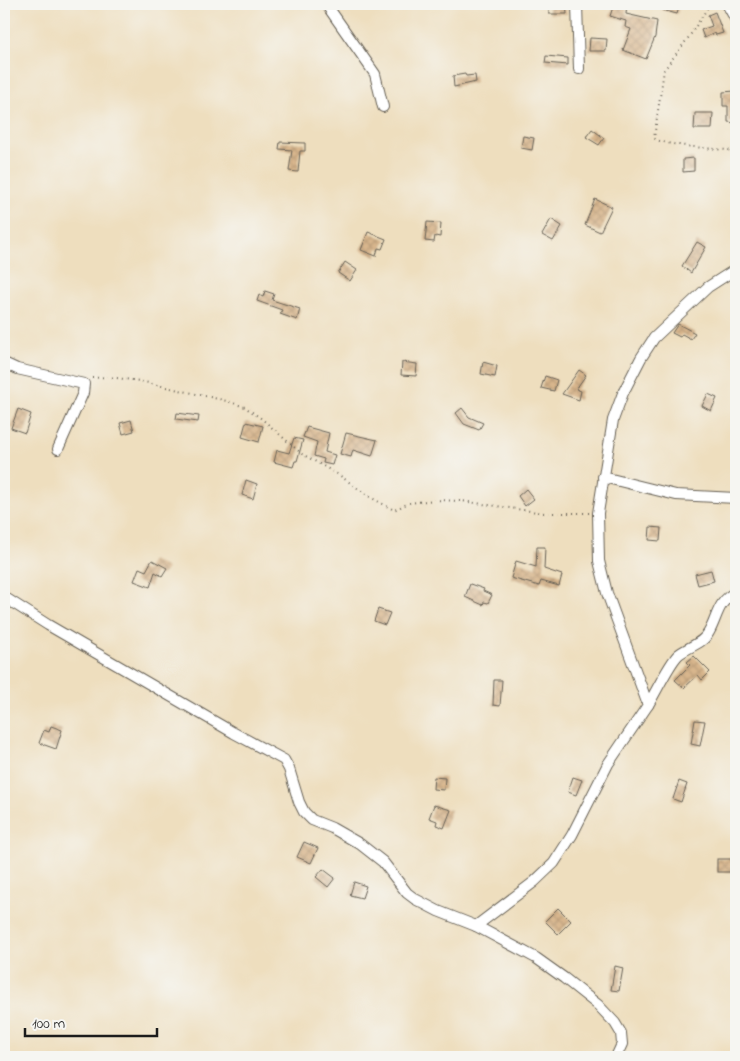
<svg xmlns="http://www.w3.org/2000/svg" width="740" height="1061" font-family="'Indie Flower',sans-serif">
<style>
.building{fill:url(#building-cross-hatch)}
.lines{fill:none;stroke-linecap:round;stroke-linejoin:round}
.minor-casing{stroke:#666055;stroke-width:12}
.path{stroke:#666055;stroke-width:2;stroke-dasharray:1 4;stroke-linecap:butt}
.minor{stroke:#fff;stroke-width:10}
</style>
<defs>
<pattern id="building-cross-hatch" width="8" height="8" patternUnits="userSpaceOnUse" patternTransform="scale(1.25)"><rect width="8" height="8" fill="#d8b68d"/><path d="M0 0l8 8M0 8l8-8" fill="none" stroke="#b99c79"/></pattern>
</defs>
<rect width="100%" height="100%" fill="#f6f6f2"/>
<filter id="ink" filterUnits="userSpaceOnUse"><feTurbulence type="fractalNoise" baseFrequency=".02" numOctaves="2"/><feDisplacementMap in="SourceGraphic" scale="10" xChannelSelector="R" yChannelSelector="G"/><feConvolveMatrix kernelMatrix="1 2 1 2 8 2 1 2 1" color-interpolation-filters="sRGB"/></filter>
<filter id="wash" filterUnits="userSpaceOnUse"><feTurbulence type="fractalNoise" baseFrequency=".0096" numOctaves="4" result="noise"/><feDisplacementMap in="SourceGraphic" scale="20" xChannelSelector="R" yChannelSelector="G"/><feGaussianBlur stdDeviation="1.12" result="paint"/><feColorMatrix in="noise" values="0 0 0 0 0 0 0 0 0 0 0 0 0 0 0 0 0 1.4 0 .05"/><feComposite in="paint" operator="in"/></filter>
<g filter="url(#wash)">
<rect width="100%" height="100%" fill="#eedebe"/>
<g id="blocks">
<g class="building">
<polygon points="549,4 566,4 567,14 549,14"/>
<polygon points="614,4 627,4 626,14 657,21 655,37 646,59 623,50 631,29 625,27 626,21 610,16"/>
<polygon points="663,4 680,4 677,14 662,10"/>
<polygon points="715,12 723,33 716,35 715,33 704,38 701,30 712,26 708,15"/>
<polygon points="590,38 607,39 606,51 589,51"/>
<polygon points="546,56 568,58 568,65 545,63"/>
<polygon points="465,74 466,76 475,75 476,82 454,87 453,76"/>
<polygon points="735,91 736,123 728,122 728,106 723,106 723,92"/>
<polygon points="695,113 713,113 712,129 694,129"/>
<polygon points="592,129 604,138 599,145 586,137"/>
<polygon points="523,136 534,138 532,150 521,148"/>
<polygon points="280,142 305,143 305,151 300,151 298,172 289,171 292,150 279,149"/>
<polygon points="694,158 694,171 683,172 683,159"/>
<polygon points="595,199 612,207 600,232 585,225"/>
<polygon points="551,219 562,226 553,241 542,235"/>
<polygon points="427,222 441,223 440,237 435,236 434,242 425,241"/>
<polygon points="368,232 386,239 382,249 378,248 376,256 361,250"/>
<polygon points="697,242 706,247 691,273 682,266"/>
<polygon points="345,262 357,270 350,281 338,273"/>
<polygon points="265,291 274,294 272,300 300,309 297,320 280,314 282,310 257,301 259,295 263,297"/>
<polygon points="678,324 695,333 691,339 682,334 680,337 672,333"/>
<polygon points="402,362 417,364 416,376 401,375"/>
<polygon points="483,362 497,366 495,377 481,374"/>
<polygon points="579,370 586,375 576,389 581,391 579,400 562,394"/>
<polygon points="545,376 557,380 554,391 541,388"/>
<polygon points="708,394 717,398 711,411 702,406"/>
<polygon points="462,408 469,417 483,423 479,430 464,424 456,413"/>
<polygon points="18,409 31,414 25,433 11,428"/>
<polygon points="177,413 199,416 198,422 176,419"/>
<polygon points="131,420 134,431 123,434 120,423"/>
<polygon points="246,422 263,426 259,442 242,437"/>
<polygon points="307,427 329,433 325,452 335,455 332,465 323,463 324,459 314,456 317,442 303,437"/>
<polygon points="346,433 377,440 372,456 353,450 351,457 340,454"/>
<polygon points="294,438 303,440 297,461 295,461 293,467 274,462 277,450 289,453"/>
<polygon points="246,480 257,484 253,499 242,495"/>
<polygon points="526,489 534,499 525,506 518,496"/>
<polygon points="650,527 661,528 660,541 649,540"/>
<polygon points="537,547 545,547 544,569 562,575 559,586 541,581 539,586 511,578 516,561 536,567"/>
<polygon points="152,560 167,568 162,576 155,572 150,587 134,581 139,568 146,571"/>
<polygon points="711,570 714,581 698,585 695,574"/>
<polygon points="470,584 484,589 483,591 492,595 488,603 484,602 483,605 465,597"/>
<polygon points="378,609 390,613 385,625 374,621"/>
<polygon points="694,656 710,672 702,680 698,675 684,688 675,680 690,665 687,662"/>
<polygon points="494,680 502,680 500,706 493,705"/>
<polygon points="695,720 705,721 700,746 691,744"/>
<polygon points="51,726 62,730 56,749 39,743 44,730 49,732"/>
<polygon points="434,777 445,778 444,790 433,789"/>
<polygon points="573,777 582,780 576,795 568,792"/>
<polygon points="679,781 687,784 681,802 673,799"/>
<polygon points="434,805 451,810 444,828 436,825 437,821 429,818"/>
<polygon points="304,842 318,848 311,863 297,857"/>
<rect x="717" y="859" width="18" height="13"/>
<polygon points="323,869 335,878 328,887 316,877"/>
<polygon points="354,882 366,886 362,898 350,895"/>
<polygon points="558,908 571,921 558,934 545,921"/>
<polygon points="615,966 623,968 619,991 611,990"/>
</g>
</g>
</g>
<g filter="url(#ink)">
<use href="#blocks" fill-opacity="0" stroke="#666055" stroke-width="1"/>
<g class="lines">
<defs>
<g id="minor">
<polyline points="326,4 375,74 383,107"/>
<polyline points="577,4 579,69"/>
<polyline points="727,4 736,20"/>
<polyline points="4,363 17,369 84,384 83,393 58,449"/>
<polyline points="603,477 676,495 736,498"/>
<polyline points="4,597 48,625 234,733 284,760 289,769 299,802 304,812 312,820 332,828 360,844 383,862 407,893 415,899 438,911 476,926 536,958 564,978 598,1005 615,1023 621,1033 622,1044 616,1057"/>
<path d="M648,705C656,692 669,664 678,655C687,647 703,644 709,632C718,616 717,602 736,592"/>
<polyline points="476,926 534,882 554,863 572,835 608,764 648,705 607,593 599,561 598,513 613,420 623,393 641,358 654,338 708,287 736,269"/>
</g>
</defs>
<use href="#minor" class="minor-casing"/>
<g class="path">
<path d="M710,4L689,37L664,70L654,138C662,146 721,149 736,151"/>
<polyline points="92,378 108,377 140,381 227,401 245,407 262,419 302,454 339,475 370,497 394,510 409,503 435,500 462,501 544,513 590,513"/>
</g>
<use href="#minor" class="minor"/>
</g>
</g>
<rect width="740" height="1061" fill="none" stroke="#f6f6f2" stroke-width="20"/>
<path d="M25 1028v8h132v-8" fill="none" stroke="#1c1c1c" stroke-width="2.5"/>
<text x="32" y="1028" font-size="15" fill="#1c1c1c" stroke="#f6f6f2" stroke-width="4" paint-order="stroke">100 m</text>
</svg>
